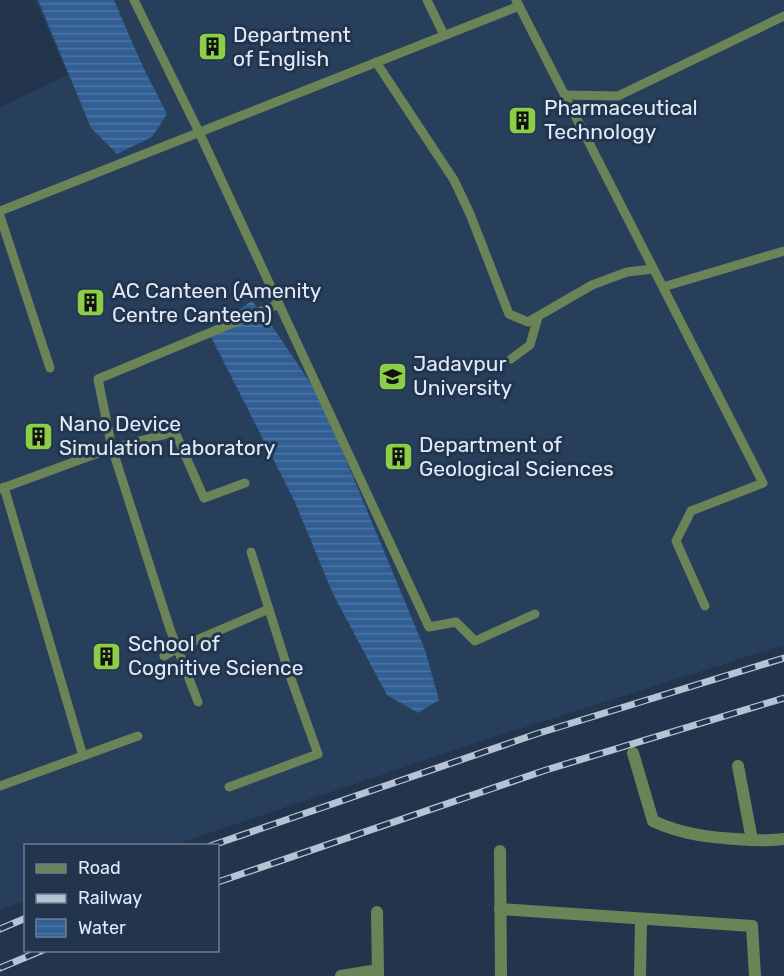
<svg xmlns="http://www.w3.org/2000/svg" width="784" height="976" font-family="Rubik,sans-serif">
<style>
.built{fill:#273f5b}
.water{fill:url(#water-rules)}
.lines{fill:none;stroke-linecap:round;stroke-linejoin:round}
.service{stroke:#6b8457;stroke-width:9}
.minor{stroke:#6b8457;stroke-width:12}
.rail-casing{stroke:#b5c3d4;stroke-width:7}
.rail{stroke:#22354c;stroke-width:4.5;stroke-dasharray:14;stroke-linecap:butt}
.labels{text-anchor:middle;stroke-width:6;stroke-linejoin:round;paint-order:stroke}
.poi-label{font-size:21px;fill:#dfebfa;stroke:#22354c;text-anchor:start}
</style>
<defs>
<pattern id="water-rules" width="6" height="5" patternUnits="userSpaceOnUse" patternTransform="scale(1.5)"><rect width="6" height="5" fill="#315e93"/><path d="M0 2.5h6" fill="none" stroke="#4e75a3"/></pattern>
</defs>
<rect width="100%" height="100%" fill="#22354c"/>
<polygon class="built" points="35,0 784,0 784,645 497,736 173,845 26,846 25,900 0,910 0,107 68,75"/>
<g class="water">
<polygon points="38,0 114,0 142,65 167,114 152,137 117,154 91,128"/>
<polygon points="252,301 270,323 320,397 425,650 439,700 418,713 387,695 333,594 294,500 208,331"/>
</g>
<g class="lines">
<g class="service">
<polyline points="134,0 199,132 429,627 456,622 475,641 535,614"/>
<polyline points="427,0 444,35"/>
<polyline points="516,0 763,483 691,511 676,541 705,606"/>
<polyline points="376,62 454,180 470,214 509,314 528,322 592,285 627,272 653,269"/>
<polyline points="565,95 618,96 784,16"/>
<polyline points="0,211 519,6"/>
<polyline points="0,216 50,368"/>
<polyline points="663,287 784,251"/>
<polyline points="511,359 530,345 538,317"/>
<polyline points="4,487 83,756"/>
<polyline points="0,489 112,448 98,379 279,304"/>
<polyline points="164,656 178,648 269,609"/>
<polyline points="198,702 170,629 112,448 175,432 204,498 245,483"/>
<polyline points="0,786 138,736"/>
<polyline points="229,787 318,754 289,673 251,552"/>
</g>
<g class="minor">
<path d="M633,753L653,821C685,836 716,838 751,840C763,840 772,841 784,839"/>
<polyline points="738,766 752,840"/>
<polyline points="500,851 501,976"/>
<polyline points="500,909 752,926 755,976"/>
<polyline points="377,912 378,976"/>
<polyline points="341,976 378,970"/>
<polyline points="640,976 641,920"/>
</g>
<defs>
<g id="rail">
<polyline points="210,846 536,734 784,658"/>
<polyline points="218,882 546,770 784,698"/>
<polyline points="0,929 26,918"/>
<polyline points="0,968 43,950"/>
</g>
</defs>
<use href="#rail" class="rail-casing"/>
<use href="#rail" class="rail"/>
</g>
<defs>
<symbol id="building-square" viewBox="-11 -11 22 22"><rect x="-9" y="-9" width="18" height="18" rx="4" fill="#8bce47" stroke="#22354c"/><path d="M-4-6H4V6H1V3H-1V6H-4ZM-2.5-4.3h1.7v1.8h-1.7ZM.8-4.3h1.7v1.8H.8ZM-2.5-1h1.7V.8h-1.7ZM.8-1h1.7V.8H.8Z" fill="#111"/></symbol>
<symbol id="university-square" viewBox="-11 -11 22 22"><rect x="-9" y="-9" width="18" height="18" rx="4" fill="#8bce47" stroke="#22354c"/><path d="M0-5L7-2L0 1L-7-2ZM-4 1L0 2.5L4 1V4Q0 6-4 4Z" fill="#111"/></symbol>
</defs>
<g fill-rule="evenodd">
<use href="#building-square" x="196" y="30" width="33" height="33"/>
<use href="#building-square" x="506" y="104" width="33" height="33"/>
<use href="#building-square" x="74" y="286" width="33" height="33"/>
<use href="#university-square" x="376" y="360" width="33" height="33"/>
<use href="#building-square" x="22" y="420" width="33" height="33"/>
<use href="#building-square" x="382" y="440" width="33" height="33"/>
<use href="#building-square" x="90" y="640" width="33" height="33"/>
</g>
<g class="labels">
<g class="poi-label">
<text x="233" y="42">Department<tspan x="233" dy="24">of English</tspan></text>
<text x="544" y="115">Pharmaceutical<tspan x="544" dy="24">Technology</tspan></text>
<text x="112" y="298">AC Canteen (Amenity<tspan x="112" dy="24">Centre Canteen)</tspan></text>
<text x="413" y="371">Jadavpur<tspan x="413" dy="24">University</tspan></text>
<text x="59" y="431">Nano Device<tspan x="59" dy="24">Simulation Laboratory</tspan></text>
<text x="419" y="452">Department of<tspan x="419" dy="24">Geological Sciences</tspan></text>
<text x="128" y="651">School of<tspan x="128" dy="24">Cognitive Science</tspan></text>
</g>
</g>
<rect x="24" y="844" width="195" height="108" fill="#22354c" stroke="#6e7e92" stroke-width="1.5"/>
<rect x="36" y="864" width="30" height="9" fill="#6b8457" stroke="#6e7e92" stroke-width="1.5"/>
<text x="78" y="874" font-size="18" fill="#dfebfa">Road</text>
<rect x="36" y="894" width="30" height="9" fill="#b5c3d4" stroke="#6e7e92" stroke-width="1.5"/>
<text x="78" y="904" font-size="18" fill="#dfebfa">Railway</text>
<rect x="36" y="919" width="30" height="18" fill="url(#water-rules)" stroke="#6e7e92" stroke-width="1.5"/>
<text x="78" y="934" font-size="18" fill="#dfebfa">Water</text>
</svg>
